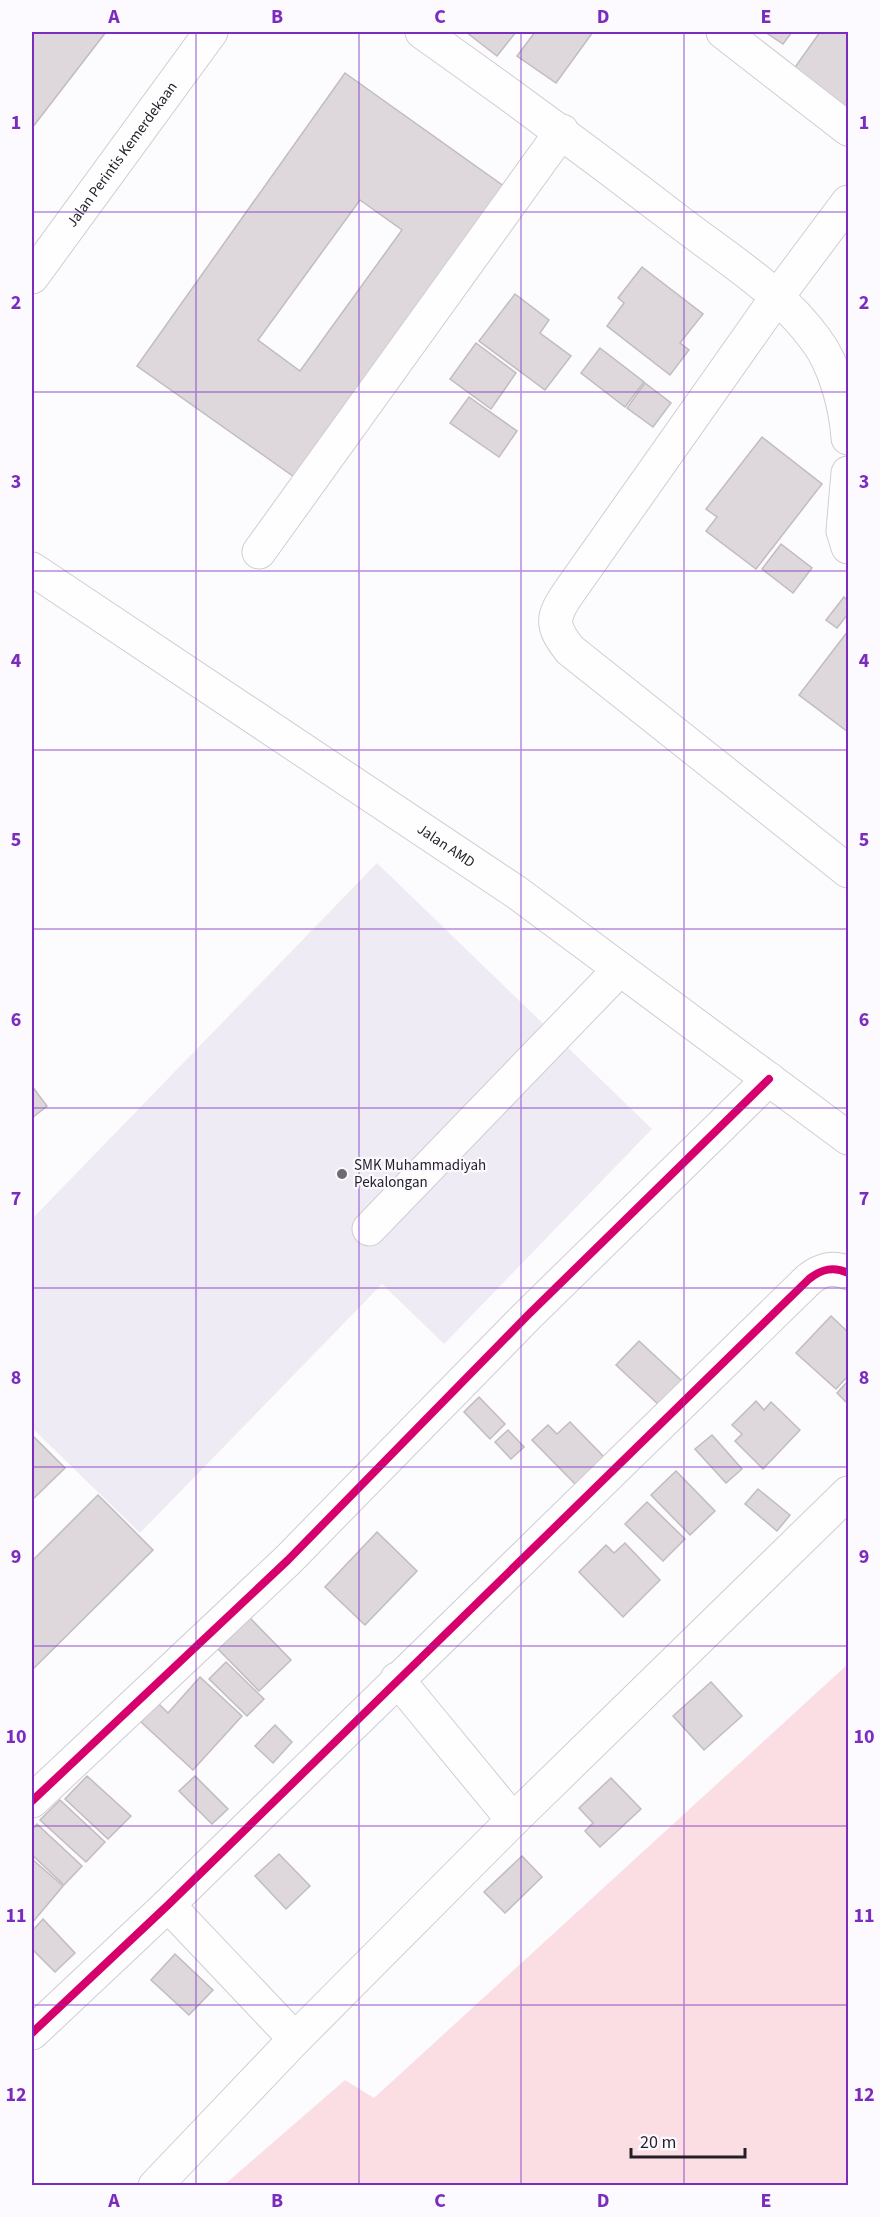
<svg xmlns="http://www.w3.org/2000/svg" width="880" height="2217" font-family="'Source Sans 3',sans-serif">
<style>
.built{fill:#efebf4}
.green{fill:#fbdee3}
.building{fill:#ded8dd;stroke:#c1bcc0;stroke-width:1.5;fill-rule:evenodd}
.lines{fill:none;stroke-linecap:round;stroke-linejoin:round}
.minor-casing{stroke:#cfcdd3;stroke-width:35}
.minor{stroke:#fffeff;stroke-width:33}
.cycleway-casing{stroke:#fcfaff;stroke-width:11}
.cycleway{stroke:#d6006c;stroke-width:8}
.grid{fill:none;stroke:#7b2cbf;stroke-width:1.5;stroke-opacity:0.55}
.poi-dot{fill:#6f6b73;stroke:#fcfaff;stroke-width:2}
.labels{text-anchor:middle;stroke-width:4.5;stroke-linejoin:round;paint-order:stroke}
.street-label{font-size:15px;fill:#231e28;stroke:#fcfaff}
.poi-label{font-size:15px;fill:#231e28;stroke:#fcfaff;text-anchor:start}
.neatline{fill:none;stroke:#7b2cbf;stroke-width:2}
.grid-label{font-size:20px;text-anchor:middle;font-weight:bold;fill:#7b2cbf}
</style>
<rect width="100%" height="100%" fill="#fcfbfe"/>
<polygon class="built" points="377,863 652,1129 444,1344 382,1284 140,1533 32,1428 32,1219"/>
<polygon class="green" points="848,1664 848,2185 224,2185 345,2080 374,2098"/>
<g class="building">
<polygon points="32,32 106,32 32,128"/>
<polygon points="466,32 516,32 497,56"/>
<polygon points="535,32 593,32 556,83 517,56"/>
<polygon points="765,32 792,32 783,44"/>
<polygon points="820,32 848,32 848,109 793,70"/>
<path d="M345,73L505,187L297,479L137,366ZM360,200L402,230L300,371L258,340Z"/>
<polygon points="642,267 703,314 680,343 689,350 670,375 607,326 624,303 618,298"/>
<polygon points="515,294 549,320 540,333 571,356 545,390 479,341"/>
<polygon points="476,343 516,373 491,409 450,379"/>
<polygon points="600,348 644,382 625,407 581,373"/>
<polygon points="645,383 671,403 653,427 627,408"/>
<polygon points="469,397 517,431 499,457 450,423"/>
<polygon points="762,437 822,484 756,569 706,531 717,517 706,509"/>
<polygon points="781,544 812,568 793,593 762,569"/>
<polygon points="844,597 848,601 848,614 837,628 826,620"/>
<polygon points="848,631 848,732 799,695"/>
<polygon points="32,1086 47,1106 32,1118"/>
<polygon points="831,1316 848,1332 848,1376 836,1389 796,1353"/>
<polygon points="639,1341 682,1381 659,1405 616,1365"/>
<polygon points="848,1381 848,1404 837,1393"/>
<polygon points="479,1397 505,1424 490,1439 464,1412"/>
<polygon points="756,1401 764,1410 771,1402 800,1430 763,1469 735,1441 742,1434 732,1425"/>
<polygon points="570,1422 605,1458 576,1485 532,1440 548,1425 557,1434"/>
<polygon points="508,1430 524,1447 511,1459 495,1442"/>
<polygon points="32,1435 65,1468 32,1500"/>
<polygon points="712,1435 742,1469 726,1483 695,1449"/>
<polygon points="676,1471 715,1511 690,1535 651,1495"/>
<polygon points="758,1489 790,1515 777,1531 745,1504"/>
<polygon points="98,1495 153,1550 32,1670 32,1561"/>
<polygon points="647,1502 685,1539 663,1561 625,1524"/>
<polygon points="377,1532 417,1571 365,1625 325,1587"/>
<polygon points="625,1543 660,1580 623,1617 579,1572 606,1545 614,1553"/>
<polygon points="250,1618 291,1660 259,1691 218,1649"/>
<polygon points="226,1662 264,1699 247,1716 209,1679"/>
<polygon points="200,1677 242,1716 193,1770 141,1722 158,1703 168,1713"/>
<polygon points="711,1682 742,1716 704,1750 673,1716"/>
<polygon points="275,1725 292,1742 273,1763 255,1746"/>
<polygon points="87,1776 131,1816 108,1839 65,1799"/>
<polygon points="195,1776 228,1809 212,1824 179,1791"/>
<polygon points="611,1778 641,1809 600,1847 585,1831 593,1823 579,1808"/>
<polygon points="60,1800 105,1842 86,1862 40,1820"/>
<polygon points="37,1824 82,1866 64,1885 32,1855 32,1830"/>
<polygon points="279,1854 310,1886 286,1909 255,1876"/>
<polygon points="522,1856 542,1877 505,1913 484,1892"/>
<polygon points="32,1859 63,1886 32,1923"/>
<polygon points="43,1919 75,1953 55,1972 32,1949 32,1931"/>
<polygon points="175,1954 213,1990 189,2015 151,1980"/>
</g>
<g class="lines">
<defs>
<g id="minor">
<path d="M422,32C511,95 599,160 686,227C731,261 782,293 816,340C835,365 846,407 848,438"/>
<polyline points="723,32 848,129"/>
<path d="M848,202L777,297L569,592C552,617 550,625 570,650L848,871"/>
<path id="s1" d="M32,277L211,32"/>
<polyline points="848,473 843,531 848,547"/>
<polyline points="259,552 562,131"/>
<path id="s2" d="M32,569L516,892L848,1138"/>
<polyline points="369,1229 620,969"/>
<polyline points="397,1679 513,1820"/>
<polyline points="32,1801 288,1560 528,1315 769,1079"/>
<polyline points="168,1905 295,2039"/>
<path d="M32,2033L168,1905L809,1279C822,1269 833,1266 848,1273"/>
<polyline points="155,2186 295,2039 513,1820 848,1493"/>
</g>
</defs>
<use href="#minor" class="minor-casing"/>
<use href="#minor" class="minor"/>
<defs>
<g id="cycleway">
<polyline points="32,1801 288,1560 528,1315 769,1079"/>
<path d="M32,2033L168,1905L809,1279C822,1269 833,1266 848,1273"/>
</g>
</defs>
<use href="#cycleway" class="cycleway-casing"/>
<use href="#cycleway" class="cycleway"/>
</g>
<path class="grid" d="M196,32V2186M359,32V2186M521,32V2186M684,32V2186M32,212H848M32,392H848M32,571H848M32,750H848M32,929H848M32,1108H848M32,1288H848M32,1467H848M32,1646H848M32,1826H848M32,2005H848"/>
<circle class="poi-dot" cx="342" cy="1174" r="6"/>
<g class="labels">
<g class="street-label">
<text dy="5" stroke="none"><textPath href="#s1" startOffset="152">Jalan Perintis Kemerdekaan</textPath></text>
<text dy="5" stroke="none"><textPath href="#s2" startOffset="498">Jalan AMD</textPath></text>
</g>
<g class="poi-label">
<text x="354" y="1170">SMK Muhammadiyah<tspan x="354" dy="17">Pekalongan</tspan></text>
</g>
</g>
<rect width="880" height="2217" fill="none" stroke="#fcfaff" stroke-width="66"/>
<path d="M631 2148v9h114v-9" fill="none" stroke="#231e28" stroke-width="3"/>
<text x="640" y="2148" font-size="18" fill="#231e28" stroke="#fcfaff" stroke-width="4.5" paint-order="stroke">20 m</text>
<rect x="33" y="33" width="814" height="2151" class="neatline"/>
<g class="grid-label">
<text x="114" y="23">A</text>
<text x="277" y="23">B</text>
<text x="440" y="23">C</text>
<text x="603" y="23">D</text>
<text x="766" y="23">E</text>
<text x="16" y="129">1</text>
<text x="864" y="129">1</text>
<text x="16" y="309">2</text>
<text x="864" y="309">2</text>
<text x="16" y="488">3</text>
<text x="864" y="488">3</text>
<text x="16" y="667">4</text>
<text x="864" y="667">4</text>
<text x="16" y="846">5</text>
<text x="864" y="846">5</text>
<text x="16" y="1026">6</text>
<text x="864" y="1026">6</text>
<text x="16" y="1205">7</text>
<text x="864" y="1205">7</text>
<text x="16" y="1384">8</text>
<text x="864" y="1384">8</text>
<text x="16" y="1563">9</text>
<text x="864" y="1563">9</text>
<text x="16" y="1743">10</text>
<text x="864" y="1743">10</text>
<text x="16" y="1922">11</text>
<text x="864" y="1922">11</text>
<text x="16" y="2101">12</text>
<text x="864" y="2101">12</text>
<text x="114" y="2207">A</text>
<text x="277" y="2207">B</text>
<text x="440" y="2207">C</text>
<text x="603" y="2207">D</text>
<text x="766" y="2207">E</text>
</g>
</svg>
